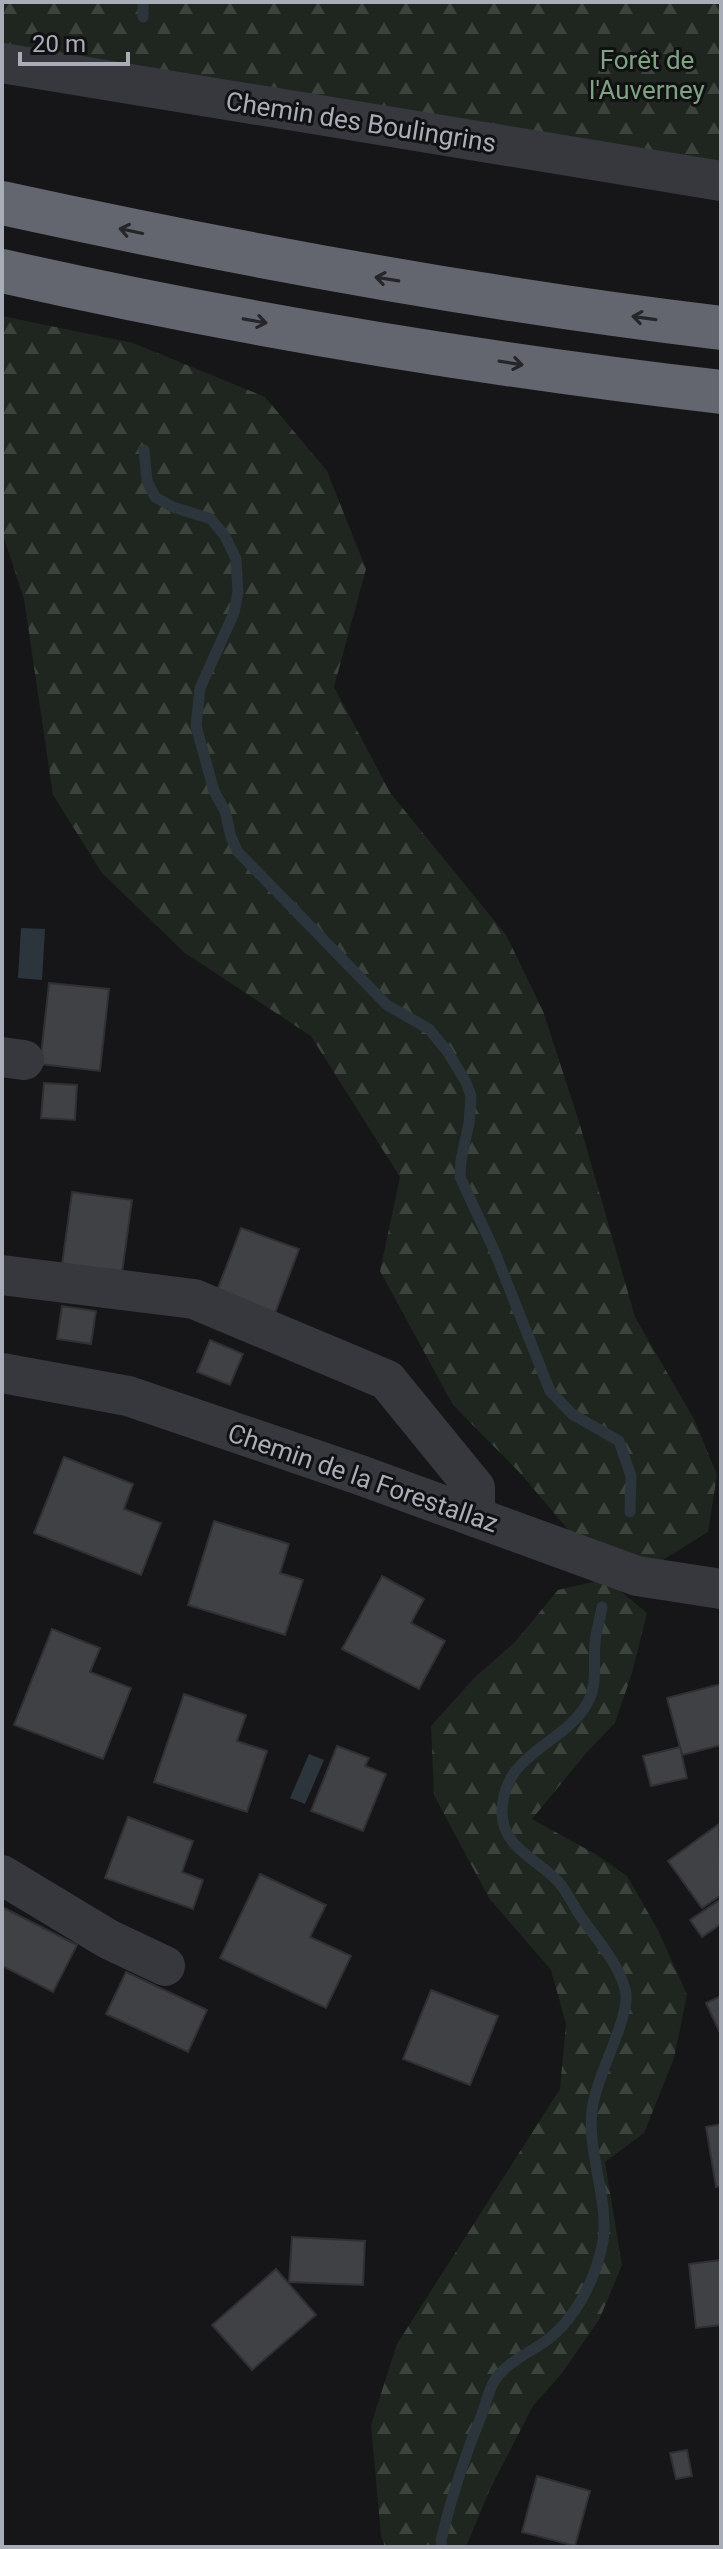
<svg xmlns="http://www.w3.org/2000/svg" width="723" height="2549" font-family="Roboto,sans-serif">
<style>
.forest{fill:url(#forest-firs)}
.water{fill:#2c353c}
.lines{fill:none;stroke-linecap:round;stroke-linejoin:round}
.stream{stroke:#2c353c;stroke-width:11}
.building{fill:#404145;stroke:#303034;stroke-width:2}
.minor{stroke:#37383d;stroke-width:40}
.highway{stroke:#63666e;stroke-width:44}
.oneway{stroke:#26262a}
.labels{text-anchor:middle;stroke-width:6;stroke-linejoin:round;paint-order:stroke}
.park-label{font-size:26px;fill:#7fa381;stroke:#111113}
.street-label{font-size:26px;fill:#a8adb8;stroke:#111113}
</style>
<defs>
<pattern id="forest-firs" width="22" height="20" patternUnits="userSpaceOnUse" patternTransform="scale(2)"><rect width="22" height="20" fill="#1e261f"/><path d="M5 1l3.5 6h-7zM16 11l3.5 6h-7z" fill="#3c433d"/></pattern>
</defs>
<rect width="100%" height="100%" fill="#161618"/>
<g class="forest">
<polygon points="2,2 721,2 721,163 2,46"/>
<polygon points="2,316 133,343 265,397 327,471 366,569 334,687 391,794 506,935 543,1011 580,1125 635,1317 695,1421 717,1475 708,1532 637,1576 576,1539 521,1474 453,1405 380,1271 400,1177 311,1036 185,953 102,873 53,795 24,599 2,532"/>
<polygon points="606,1579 647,1613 632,1673 615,1723 587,1752 532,1819 597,1855 627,1876 658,1930 687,1995 674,2058 644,2133 605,2162 622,2265 599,2320 562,2373 533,2406 490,2489 466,2547 385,2547 381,2536 371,2425 397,2344 560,2089 566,2024 551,1970 489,1898 434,1795 431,1726 475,1677 515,1642 558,1590"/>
</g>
<g class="water">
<polygon points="21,928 45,929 42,980 18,978"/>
<polygon points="309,1754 324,1760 305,1804 290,1798"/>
</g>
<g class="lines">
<g class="stream">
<polyline points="143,2 143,17"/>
<polyline points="144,450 147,481 155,497 173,507 211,519 225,536 236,559 238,592 234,613 200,688 196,726 214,791 225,811 231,837 238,852 387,1005 429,1029 447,1051 466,1082 471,1096 469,1123 461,1160 460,1177 494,1250 550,1391 572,1414 619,1441 631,1476 630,1512"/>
<path d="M442,2547L441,2540C452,2495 464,2457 482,2414C486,2403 489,2389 495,2380C505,2364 528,2353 543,2343C575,2321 596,2279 603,2241C609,2200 587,2152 592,2110C595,2079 629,2019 626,1994C622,1966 592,1934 577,1911C572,1902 567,1893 561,1885C541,1860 503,1850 502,1813C502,1752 564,1746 588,1702C598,1683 593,1663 595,1643C596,1631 600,1619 602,1607"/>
</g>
</g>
<g class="building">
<polygon points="49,983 109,989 100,1071 40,1064"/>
<polygon points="44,1083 77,1085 75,1120 41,1118"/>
<polygon points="72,1192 132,1200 121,1280 61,1272"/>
<polygon points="241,1228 299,1249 271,1324 213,1301"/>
<polygon points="62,1306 96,1311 91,1344 57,1339"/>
<polygon points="210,1340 243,1354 230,1385 197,1372"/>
<polygon points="64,1457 133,1484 124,1509 161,1523 141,1575 34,1533"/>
<polygon points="214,1521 289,1544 280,1573 303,1580 285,1635 188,1605"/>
<polygon points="382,1576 424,1599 411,1623 445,1641 419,1689 342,1649"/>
<polygon points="52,1629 100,1648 90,1672 131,1688 103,1759 14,1725"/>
<polygon points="721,1684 721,1745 682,1755 667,1698"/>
<polygon points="184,1694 246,1715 237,1741 267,1751 247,1812 154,1782"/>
<polygon points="337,1746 369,1758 365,1766 386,1774 363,1831 311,1811"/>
<polygon points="680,1747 687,1778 651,1786 643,1756"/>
<polygon points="128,1817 193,1841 182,1872 203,1880 193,1909 105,1878"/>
<polygon points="719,1824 721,1895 702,1908 668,1861"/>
<polygon points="260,1874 326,1905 310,1937 351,1956 326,2008 220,1958"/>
<polygon points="721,1899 721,1924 702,1937 690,1920"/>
<polygon points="2,1907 77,1945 53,1992 2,1966"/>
<polygon points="126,1972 207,2010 188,2052 106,2014"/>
<polygon points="431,1990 498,2016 470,2085 403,2059"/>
<polygon points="721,1996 721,2030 719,2031 706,2003"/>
<polygon points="721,2124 721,2186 716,2187 706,2127"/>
<polygon points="292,2237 365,2241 363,2285 289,2282"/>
<polygon points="721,2260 721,2325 696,2328 689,2264"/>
<polygon points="276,2269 316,2315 252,2370 212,2325"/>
<polygon points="687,2450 692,2476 676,2479 670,2453"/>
<polygon points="537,2476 590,2491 575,2546 522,2532"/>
</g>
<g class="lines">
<g class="minor">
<polyline points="2,63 721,181"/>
<polyline points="2,1057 24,1060"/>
<polyline points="2,1275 194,1299 387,1380 475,1488 475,1517"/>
<polyline points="2,1373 128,1396 360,1475 637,1576 721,1589"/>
<polyline points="2,1875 108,1939 165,1966"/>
</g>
<g class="highway">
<path d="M2,203C240,255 479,299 721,328"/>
<path d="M2,271C238,324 480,364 721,392"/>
</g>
</g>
<defs><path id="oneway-shaft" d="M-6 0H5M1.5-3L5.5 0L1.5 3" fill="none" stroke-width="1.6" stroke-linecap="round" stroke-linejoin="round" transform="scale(2)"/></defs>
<g class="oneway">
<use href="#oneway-shaft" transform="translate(131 231) rotate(-168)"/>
<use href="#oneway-shaft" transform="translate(387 279) rotate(-171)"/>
<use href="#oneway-shaft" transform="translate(644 318) rotate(-172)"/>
<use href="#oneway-shaft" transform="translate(255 321) rotate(10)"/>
<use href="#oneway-shaft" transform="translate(511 363) rotate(9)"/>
</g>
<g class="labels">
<g class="park-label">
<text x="647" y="69">Forêt de<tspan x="647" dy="30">l'Auverney</tspan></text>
</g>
<g class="street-label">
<text transform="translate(361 122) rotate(9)" y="9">Chemin des Boulingrins</text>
<text transform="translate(363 1478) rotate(19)" y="9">Chemin de la Forestallaz</text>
</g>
</g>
<rect width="723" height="2549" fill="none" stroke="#a8adb8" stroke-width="8"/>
<path d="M20 52v12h108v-12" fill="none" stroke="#a8adb8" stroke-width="4"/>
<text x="32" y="52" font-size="24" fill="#a8adb8" stroke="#111113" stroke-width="6" paint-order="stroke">20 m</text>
</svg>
